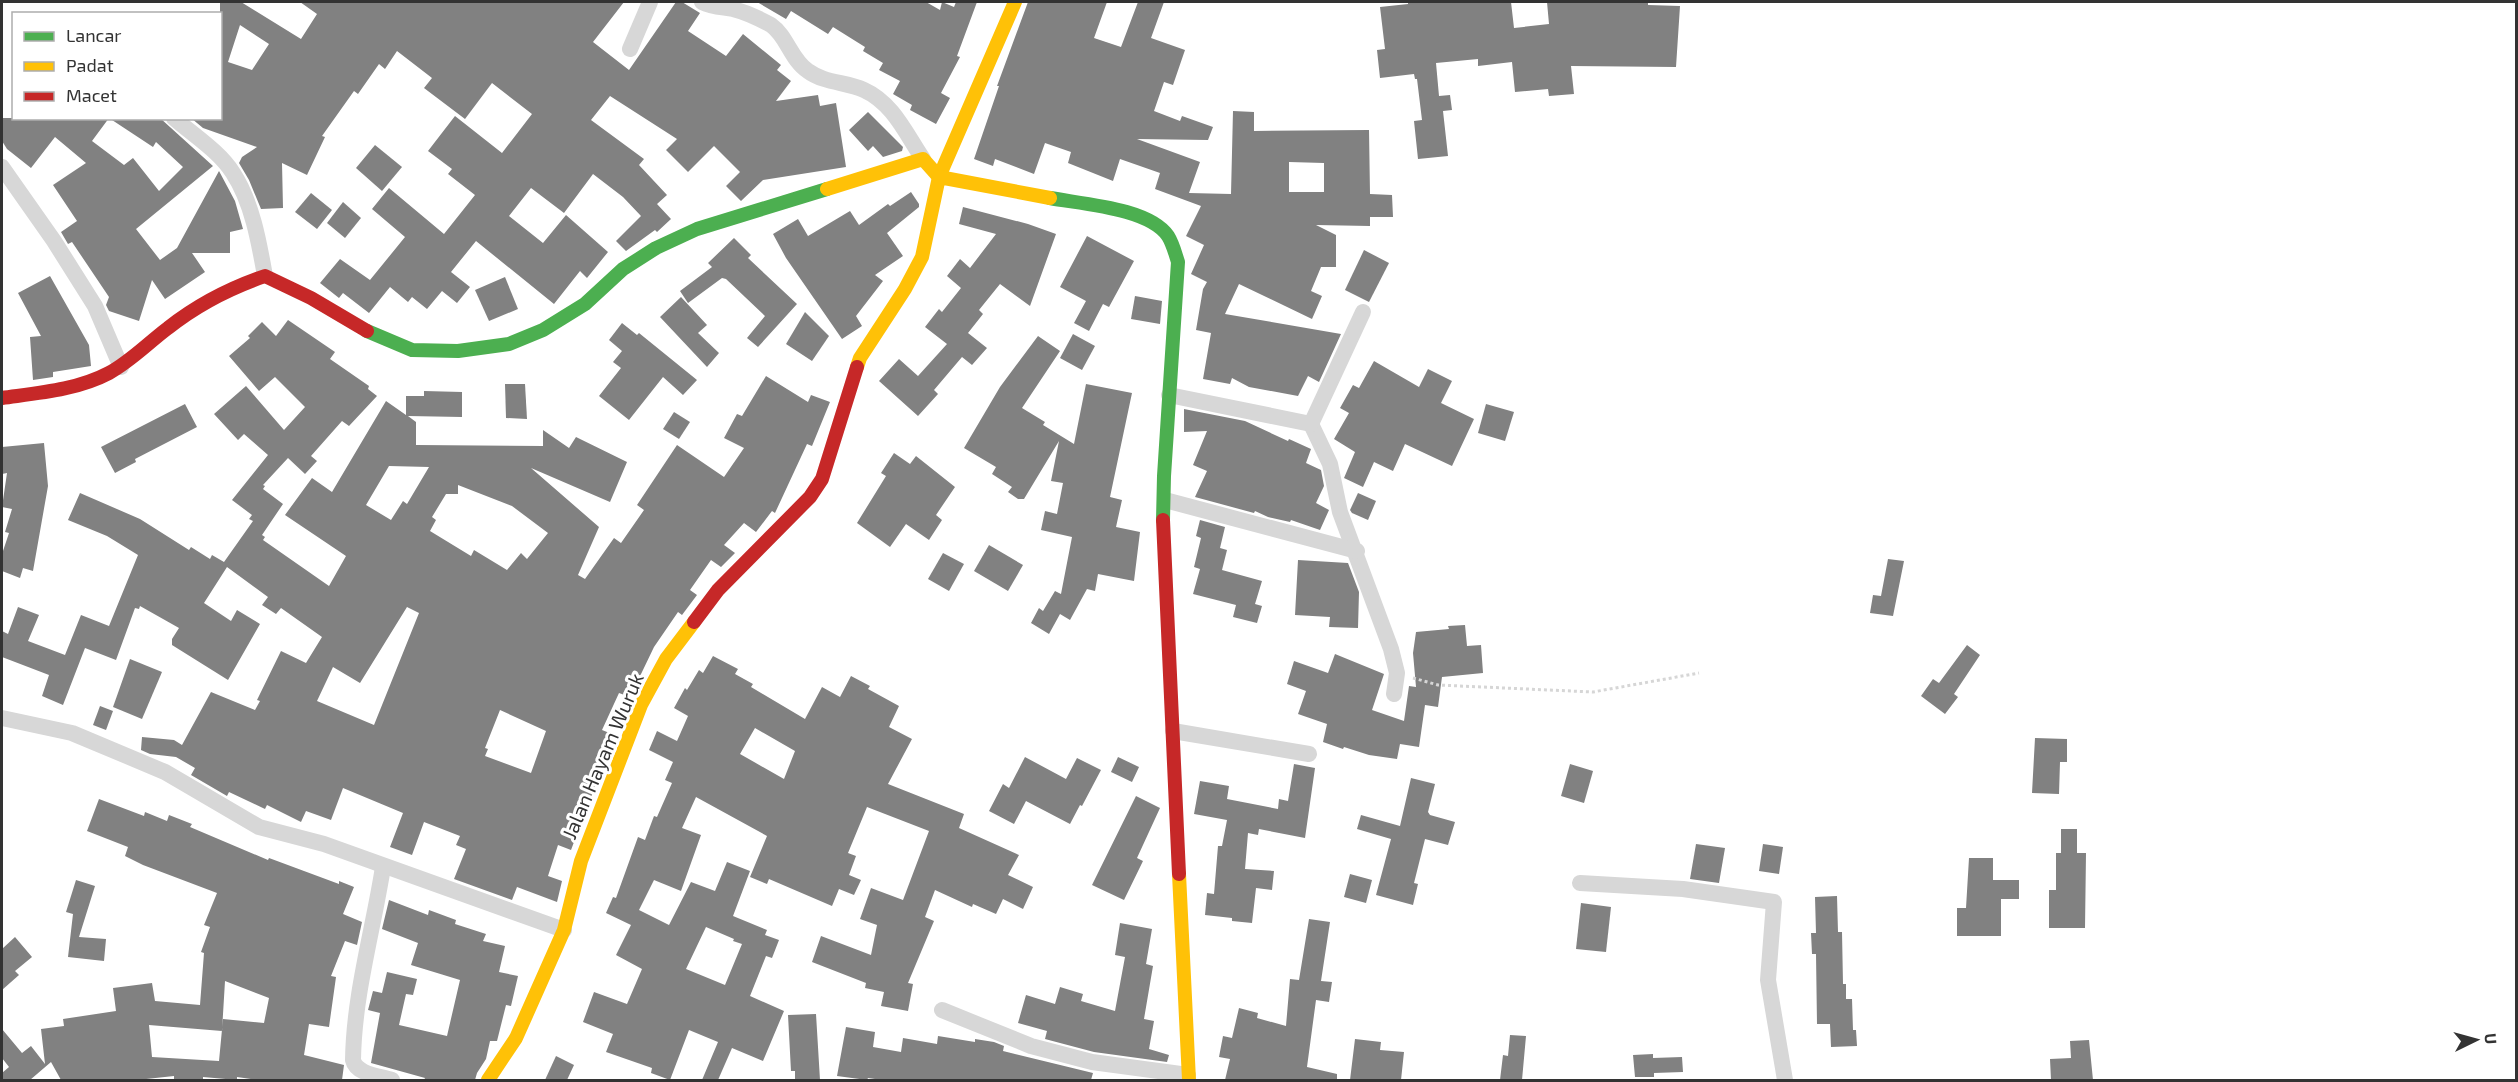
<svg xmlns="http://www.w3.org/2000/svg" width="2518" height="1082" font-family="'Exo 2',sans-serif">
<style>
.building{fill:#818181;fill-rule:evenodd}
.lines{fill:none;stroke-linecap:round;stroke-linejoin:round}
.path{stroke:#d6d6d6;stroke-width:3;stroke-dasharray:3 3;stroke-linecap:butt}
.street{stroke:#d7d7d7;stroke-width:16}
.fast{stroke:#4caf50;stroke-width:14}
.slow{stroke:#ffc107;stroke-width:14}
.jam{stroke:#c62828;stroke-width:14}
.labels{text-anchor:middle;stroke-width:6;stroke-linejoin:round;paint-order:stroke}
.street-label{font-size:20px;fill:#333;stroke:#fff}
</style>
<rect width="100%" height="100%" fill="#fff"/>
<g class="building">
<path d="M220,2H241L301,39L317,14L300,2H624L593,42L629,70L676,2H682L700,13L688,31L726,56L743,34L781,65L777,70L791,81L776,101L818,95L820,106L836,103L846,167L763,180L741,201L726,186L740,172L714,146L688,172L666,150L677,139L610,96L591,120L644,159L639,165L667,195L657,204L671,219L657,232L655,230L626,251L616,241L641,216L623,197L593,174L564,213L531,188L509,216L543,243L566,215L608,252L587,278L580,271L554,304L476,241L451,272L470,287L457,303L442,291L427,309L412,297L408,302L390,287L369,313L343,293L339,298L320,283L340,259L370,280L405,237L372,209L389,188L444,234L475,195L448,174L452,169L428,151L455,116L502,153L532,114L492,83L465,119L424,88L432,78L397,51L385,69L379,64L358,94L354,91L322,136L325,137L307,175L282,163L283,208L261,209L249,180L239,163L242,157L257,147L203,128L191,118H220ZM240,25L269,44L252,70L228,62Z"/>
<polygon points="757,2 926,2 940,10 942,2 954,7 956,2 977,2 957,56 960,57 941,93 950,98 936,124 910,110 912,105 893,94 900,81 879,70 883,63 863,51 865,47 833,27 828,34 791,11 786,19"/>
<path d="M1028,2H1107L1094,38L1121,47L1138,2H1164L1151,38L1185,50L1173,85L1164,82L1154,111L1180,121L1182,116L1213,127L1208,140L1137,139L1200,162L1189,193L1231,194L1233,111L1254,112V131L1369,130L1370,194L1392,195L1393,217H1370V226L1316,225L1336,235V267H1321L1311,291L1322,296L1312,319L1239,284L1225,314L1341,334L1319,382L1308,376L1298,396L1249,387L1232,378L1230,384L1203,379L1211,333L1196,330L1203,289L1207,282L1191,274L1204,245L1186,236L1201,206L1155,189L1160,173L1120,159L1113,181L1068,163L1071,152L1045,143L1034,174L995,159L993,166L974,159L999,86H997ZM1289,162L1324,163V192H1289Z"/>
<polygon points="1408,2 1511,2 1514,28 1549,24 1547,2 1648,2 1648,5 1680,6 1676,67 1571,66 1574,94 1549,96 1548,89 1515,92 1512,62 1478,66 1478,59 1436,63 1439,96 1450,95 1452,110 1443,111 1448,156 1418,159 1414,121 1422,120 1417,79 1415,79 1414,74 1380,78 1377,50 1385,49 1380,7 1408,4"/>
<polygon points="868,112 903,147 902,151 883,157 873,146 868,151 849,130"/>
<polygon points="2,118 109,118 92,141 124,165 133,158 159,191 183,167 156,142 153,147 109,118 160,118 213,166 136,229 160,260 177,248 219,171 235,201 243,229 230,232 230,253 192,253 205,272 165,299 152,280 139,321 109,311 106,305 109,297 72,242 68,244 61,232 77,221 53,185 86,163 55,137 31,168 7,149 2,141"/>
<polygon points="375,145 402,167 382,191 356,168"/>
<polygon points="911,192 919,204 919,207 887,233 903,256 875,275 883,281 856,316 862,326 842,339 786,258 773,234 798,219 808,236 850,211 859,225 888,204 890,206"/>
<polygon points="311,193 332,210 317,229 295,212"/>
<polygon points="343,202 361,218 345,238 327,223"/>
<polygon points="963,207 1028,224 1056,234 1030,306 1000,284 979,310 983,314 968,333 987,348 972,365 962,357 934,390 938,394 918,416 879,381 899,359 918,376 947,344 925,327 939,309 942,312 961,288 947,276 960,259 970,268 996,234 959,224"/>
<polygon points="1087,236 1134,261 1109,307 1103,304 1089,331 1074,323 1086,301 1060,287"/>
<polygon points="734,238 751,255 748,258 797,304 758,347 747,338 765,316 726,279 722,278 688,303 680,291 712,267 708,263"/>
<polygon points="1364,250 1389,263 1369,302 1345,290"/>
<polygon points="50,276 89,345 91,366 53,372 53,377 33,380 30,337 41,336 18,293"/>
<polygon points="505,277 518,309 489,321 475,290"/>
<polygon points="1135,296 1162,301 1160,324 1131,319"/>
<polygon points="681,297 707,325 698,333 719,353 707,367 660,317"/>
<polygon points="805,312 829,336 812,361 786,344"/>
<path d="M288,320L335,352L330,359L369,386L368,389L377,396L349,426L342,421L311,456L317,461L305,474L288,458L263,485L265,486L263,489L283,504L262,535L265,537L263,540L329,586L346,556L285,515L312,478L332,492L386,401L406,415V396H424V391L462,392V417L408,416L416,422V445L543,446V430L569,448L576,437L627,462L610,502L531,468L599,527L578,575L585,579L614,538L621,543L644,510L637,505L677,445L724,477L744,448L724,438L737,414L742,416L766,376L808,402L811,395L830,402L812,446L807,444L775,513L772,511L756,532L744,523L724,545L735,553L721,567L711,560L690,590L697,595L682,615L678,612L654,647L630,697L619,693L602,730L612,734L597,770L601,771L571,850L558,845L548,876L562,881L557,902L517,887L512,900L454,879L466,849L456,845L460,836L424,822L412,855L390,847L403,813L343,788L331,820L306,811L301,822L267,805L265,809L229,792L227,796L191,775L195,768L176,757L150,754L141,750L142,737L174,740L182,745L211,692L255,710L260,701L257,700L281,651L306,663L322,637L281,608L276,614L262,605L268,597L227,567L204,603L231,621L237,610L260,624L228,680L172,645V639L179,628L140,606L139,609L135,608L116,660L85,648L63,705L42,696L49,675L2,657V631L8,634L18,607L39,615L28,641L65,655L81,615L109,626L138,555L107,536L68,520L80,493L140,519L189,550L191,547L210,559L212,555L224,562L253,521L249,519L252,515L232,500L268,455L244,434L238,440L214,414L246,386L284,430L305,407L275,377L259,391L229,356L250,338L248,336L262,322L276,336ZM389,466L429,467L407,504L403,501L391,520L366,505ZM458,485L512,506L548,533L527,559L521,553L507,570L474,550L471,556L430,531L436,520L432,517L446,494H458ZM407,607L419,613L374,725L317,701L333,667L360,683ZM500,710L546,731L531,773L485,756L488,749L485,748Z"/>
<polygon points="622,323 637,335 639,333 697,380 683,395 663,377 629,420 599,396 621,368 613,362 622,351 609,340"/>
<polygon points="1073,334 1095,346 1082,370 1060,358"/>
<polygon points="1038,336 1060,351 1022,408 1045,422 1043,425 1074,444 1086,384 1132,393 1110,497 1122,500 1116,527 1140,532 1134,581 1098,574 1095,591 1087,589 1070,620 1060,614 1049,634 1031,623 1039,608 1043,611 1055,591 1061,594 1072,537 1041,530 1045,511 1057,514 1063,483 1051,481 1059,441 1024,499 1018,499 1008,492 1012,487 992,474 996,467 964,448 1000,387"/>
<polygon points="1374,361 1419,387 1428,369 1452,381 1441,403 1474,419 1452,466 1405,444 1393,471 1374,462 1363,487 1344,478 1355,452 1334,439 1349,413 1340,408 1353,385 1359,388"/>
<polygon points="505,384 525,384 527,419 506,418"/>
<polygon points="185,404 197,427 135,459 136,462 115,473 101,447"/>
<polygon points="1486,404 1514,412 1505,441 1478,433"/>
<polygon points="1184,409 1245,421 1288,441 1289,439 1311,449 1306,463 1321,470 1324,486 1316,503 1329,510 1320,530 1291,520 1290,522 1268,517 1255,511 1254,513 1195,497 1207,471 1193,465 1207,431 1184,432"/>
<polygon points="674,412 690,422 679,439 663,429"/>
<polygon points="44,443 48,486 33,571 23,568 20,578 2,571 2,554 9,533 5,532 12,509 2,507 7,473 2,474 2,447"/>
<polygon points="894,453 910,464 916,456 955,487 936,515 942,520 929,540 906,524 890,547 857,523 886,476 881,473"/>
<polygon points="1358,493 1376,501 1368,520 1352,513 1350,510"/>
<polygon points="1200,520 1225,527 1220,548 1227,550 1222,570 1262,581 1255,604 1262,606 1257,623 1233,617 1236,605 1193,594 1200,569 1194,567 1201,538 1196,536"/>
<polygon points="989,545 1023,565 1008,591 974,571"/>
<polygon points="943,553 964,564 949,591 928,579"/>
<polygon points="1888,559 1904,561 1893,616 1870,613 1873,595 1881,596"/>
<polygon points="1298,560 1348,563 1359,592 1358,628 1329,627 1330,617 1295,615"/>
<polygon points="1465,625 1467,646 1481,645 1483,673 1442,677 1438,707 1425,705 1419,747 1400,744 1397,759 1369,755 1344,747 1343,749 1323,742 1327,724 1298,714 1306,691 1287,684 1294,661 1328,673 1335,654 1384,674 1372,710 1404,721 1409,686 1416,687 1413,653 1416,632 1449,629 1448,626"/>
<polygon points="1967,645 1980,655 1954,694 1958,697 1945,714 1921,696 1933,679 1939,683"/>
<path d="M713,656L738,669L735,674L753,684L751,687L805,719L822,687L840,697L851,676L870,686L868,689L899,706L889,727L912,739L888,784L964,814L959,828L1019,855L1008,875L1033,887L1023,909L1003,899L996,914L973,904L972,907L935,890L925,917L934,921L908,983L913,984L908,1011L881,1006L884,992L865,988L866,983L812,962L821,936L871,955L877,925L860,919L871,888L903,900L929,831L867,807L848,853L856,856L849,875L861,880L854,895L839,889L832,906L769,879L767,884L750,877L767,836L696,797L682,828L701,835L681,891L654,880L639,910L669,925L691,882L715,891L727,862L750,871L733,916L767,930L765,935L779,940L772,958L766,956L750,996L784,1011L763,1061L732,1048L718,1080H702L718,1042L689,1030L670,1080L651,1073L652,1068L606,1052L613,1034L583,1022L594,992L627,1004L642,969L616,955L631,925L606,913L613,897L616,898L638,837L645,840L654,816L657,817L672,783L665,780L673,762L649,750L657,731L677,741L688,716L674,708L685,688L687,690L699,670L703,673ZM755,728L795,751L784,779L740,754ZM706,927L734,939L733,941L742,944L725,985L686,969Z"/>
<polygon points="130,659 162,672 142,719 113,707"/>
<polygon points="100,706 113,711 106,730 93,725"/>
<polygon points="2035,738 2067,739 2067,762 2060,762 2059,794 2032,793"/>
<polygon points="1025,757 1066,779 1077,758 1101,770 1082,806 1080,805 1070,824 1026,801 1014,824 989,811 1003,784 1009,788"/>
<polygon points="1118,757 1139,767 1132,782 1111,772"/>
<polygon points="1294,764 1315,768 1305,838 1259,829 1258,835 1248,833 1245,869 1274,871 1272,890 1256,888 1252,923 1232,921 1232,918 1205,915 1207,893 1214,894 1218,846 1222,846 1227,820 1194,814 1200,781 1229,786 1227,799 1278,809 1279,799 1288,801"/>
<polygon points="1570,764 1593,771 1584,803 1561,796"/>
<polygon points="1411,778 1435,784 1428,812 1430,815 1455,822 1448,845 1425,839 1414,883 1418,884 1413,905 1376,895 1391,839 1357,829 1361,815 1400,826"/>
<polygon points="1136,796 1160,808 1137,858 1143,861 1124,900 1092,885"/>
<path d="M99,799L144,816L145,812L167,821L169,815L192,824L190,827L268,860L269,858L339,884V881L354,887L343,914L362,922L357,945L345,941L331,976L336,977L329,1027L309,1024L304,1055L344,1065L342,1080H257L237,1077V1080L203,1077V1080H174V1076L137,1080H61L51,1062L30,1080H2V1073L9,1067L2,1058V1029L22,1053L31,1046L45,1064L41,1029L64,1026L63,1019L116,1011L113,988L152,983L155,1001L200,1005L204,953L201,952L210,927L204,925L217,893L143,865L125,856L128,847L87,831ZM225,981L269,998L264,1023L223,1019L219,1061L152,1057L149,1025L222,1031Z"/>
<polygon points="2061,829 2077,829 2077,853 2086,853 2085,928 2049,928 2049,890 2056,890 2056,853 2061,853"/>
<polygon points="1696,844 1725,848 1719,883 1690,879"/>
<polygon points="1763,844 1783,847 1779,874 1759,871"/>
<polygon points="1969,858 1993,858 1993,880 2019,880 2019,899 2001,899 2001,936 1957,936 1957,908 1966,908"/>
<polygon points="1350,874 1372,880 1366,903 1344,897"/>
<polygon points="76,880 95,886 79,937 106,939 104,961 68,957 73,914 66,912"/>
<polygon points="1837,896 1838,932 1842,932 1843,984 1846,984 1846,999 1852,999 1853,1030 1856,1030 1857,1046 1831,1047 1830,1024 1817,1024 1816,954 1812,954 1811,933 1816,933 1815,897"/>
<polygon points="389,900 428,915 429,910 456,920 455,924 486,934 483,941 505,946 499,972 518,976 511,1006 506,1005 497,1041 490,1041 486,1059 477,1073 475,1080 424,1080 425,1078 371,1063 380,1013 368,1010 373,991 382,993 387,972 417,979 413,995 406,994 399,1025 447,1036 460,980 411,965 418,943 382,929"/>
<polygon points="1581,903 1611,907 1606,952 1576,949"/>
<polygon points="1309,919 1330,922 1321,981 1332,982 1329,1002 1316,1000 1307,1067 1337,1074 1337,1080 1225,1080 1230,1059 1219,1057 1223,1036 1232,1038 1239,1008 1258,1013 1257,1018 1286,1026 1290,979 1299,980"/>
<polygon points="1120,923 1152,929 1146,964 1153,966 1144,1019 1154,1021 1149,1049 1169,1055 1167,1062 1094,1052 1045,1039 1047,1031 1018,1023 1026,995 1055,1004 1060,987 1083,994 1081,1001 1115,1011 1125,957 1115,955"/>
<polygon points="15,937 32,957 15,971 19,975 2,990 2,949"/>
<polygon points="816,1014 820,1080 795,1080 795,1071 791,1071 788,1015"/>
<polygon points="846,1027 875,1032 873,1047 901,1052 903,1038 937,1044 938,1036 975,1042 975,1039 994,1042 1004,1046 1003,1051 1093,1073 1091,1080 882,1080 868,1078 867,1080 837,1076"/>
<polygon points="1510,1035 1526,1036 1522,1080 1500,1080 1503,1055 1508,1056"/>
<polygon points="1355,1039 1381,1042 1380,1050 1404,1052 1401,1080 1350,1080"/>
<polygon points="2089,1040 2093,1080 2051,1080 2050,1059 2071,1058 2070,1041"/>
<polygon points="1653,1054 1653,1058 1682,1057 1683,1072 1654,1073 1654,1077 1635,1077 1633,1055"/>
<polygon points="556,1056 574,1065 567,1080 545,1080"/>
</g>
<g class="lines">
<polyline class="path" points="1413,678 1438,685 1593,692 1699,673"/>
<g class="street">
<path d="M702,2C712,7 722,7 733,9C745,12 760,19 771,25C787,36 791,60 808,71C824,83 847,82 864,90C893,103 906,134 923,159"/>
<polyline points="630,49 650,2"/>
<path d="M174,118C193,135 219,151 233,173C252,202 259,242 265,276"/>
<polyline points="2,167 54,241 95,306 121,367"/>
<polyline points="1169,395 1311,424"/>
<polyline points="1311,424 1330,464 1340,512 1391,649 1397,673 1394,694"/>
<polyline points="1311,424 1363,312"/>
<polyline points="1165,500 1357,551"/>
<polyline points="2,718 72,733 165,772 259,827 324,844 564,930"/>
<polyline points="1173,731 1309,754"/>
<path d="M383,867C373,931 354,994 353,1060C356,1074 379,1076 392,1080"/>
<polyline points="1580,883 1683,889 1774,902 1768,980 1785,1080"/>
<polyline points="942,1010 1031,1046 1092,1062 1188,1075"/>
</g>
<g class="fast">
<path d="M1050,198C1082,204 1149,208 1168,236C1173,244 1175,253 1178,262L1164,476L1163,520"/>
<polyline points="367,331 412,350 458,351 509,344 543,330 585,304 623,269 656,248 697,229 827,189"/>
</g>
<g class="slow">
<polyline points="827,189 923,159 939,177 1015,2"/>
<polyline points="857,367 860,358 905,289 922,257 939,177 1050,198"/>
<polyline points="1179,874 1189,1080"/>
<polyline points="488,1080 516,1038 564,930 581,861 641,705 666,659 694,622"/>
</g>
<g class="jam">
<path d="M2,398C38,393 77,390 109,373C131,361 148,343 168,328C197,305 230,288 265,276L311,298L367,331"/>
<polyline points="1163,520 1179,874"/>
<polyline points="694,622 718,590 810,497 822,479 857,367"/>
</g>
</g>
<g class="labels">
<g class="street-label">
<text transform="translate(603 756) rotate(-67)" y="7">Jalan Hayam Wuruk</text>
</g>
</g>
<rect width="2518" height="1082" fill="none" stroke="#333333" stroke-width="6"/>
<rect x="12" y="12" width="210" height="108" fill="#ffffff" stroke="#adadad" stroke-width="1.5"/>
<rect x="24" y="32" width="30" height="9" fill="#4caf50" stroke="#adadad" stroke-width="1.5"/>
<text x="66" y="42" font-size="18" fill="#333333">Lancar</text>
<rect x="24" y="62" width="30" height="9" fill="#ffc107" stroke="#adadad" stroke-width="1.5"/>
<text x="66" y="72" font-size="18" fill="#333333">Padat</text>
<rect x="24" y="92" width="30" height="9" fill="#c62828" stroke="#adadad" stroke-width="1.5"/>
<text x="66" y="102" font-size="18" fill="#333333">Macet</text>
<g transform="translate(2476 1040) rotate(85)" stroke="#ffffff" stroke-width="4.5" paint-order="stroke">
<path d="M0-4.5L10 22L0 15L-10 22Z" fill="#333333"/>
<text y="-9" font-size="16" font-weight="bold" text-anchor="middle" fill="#333333">U</text>
</g>
</svg>
